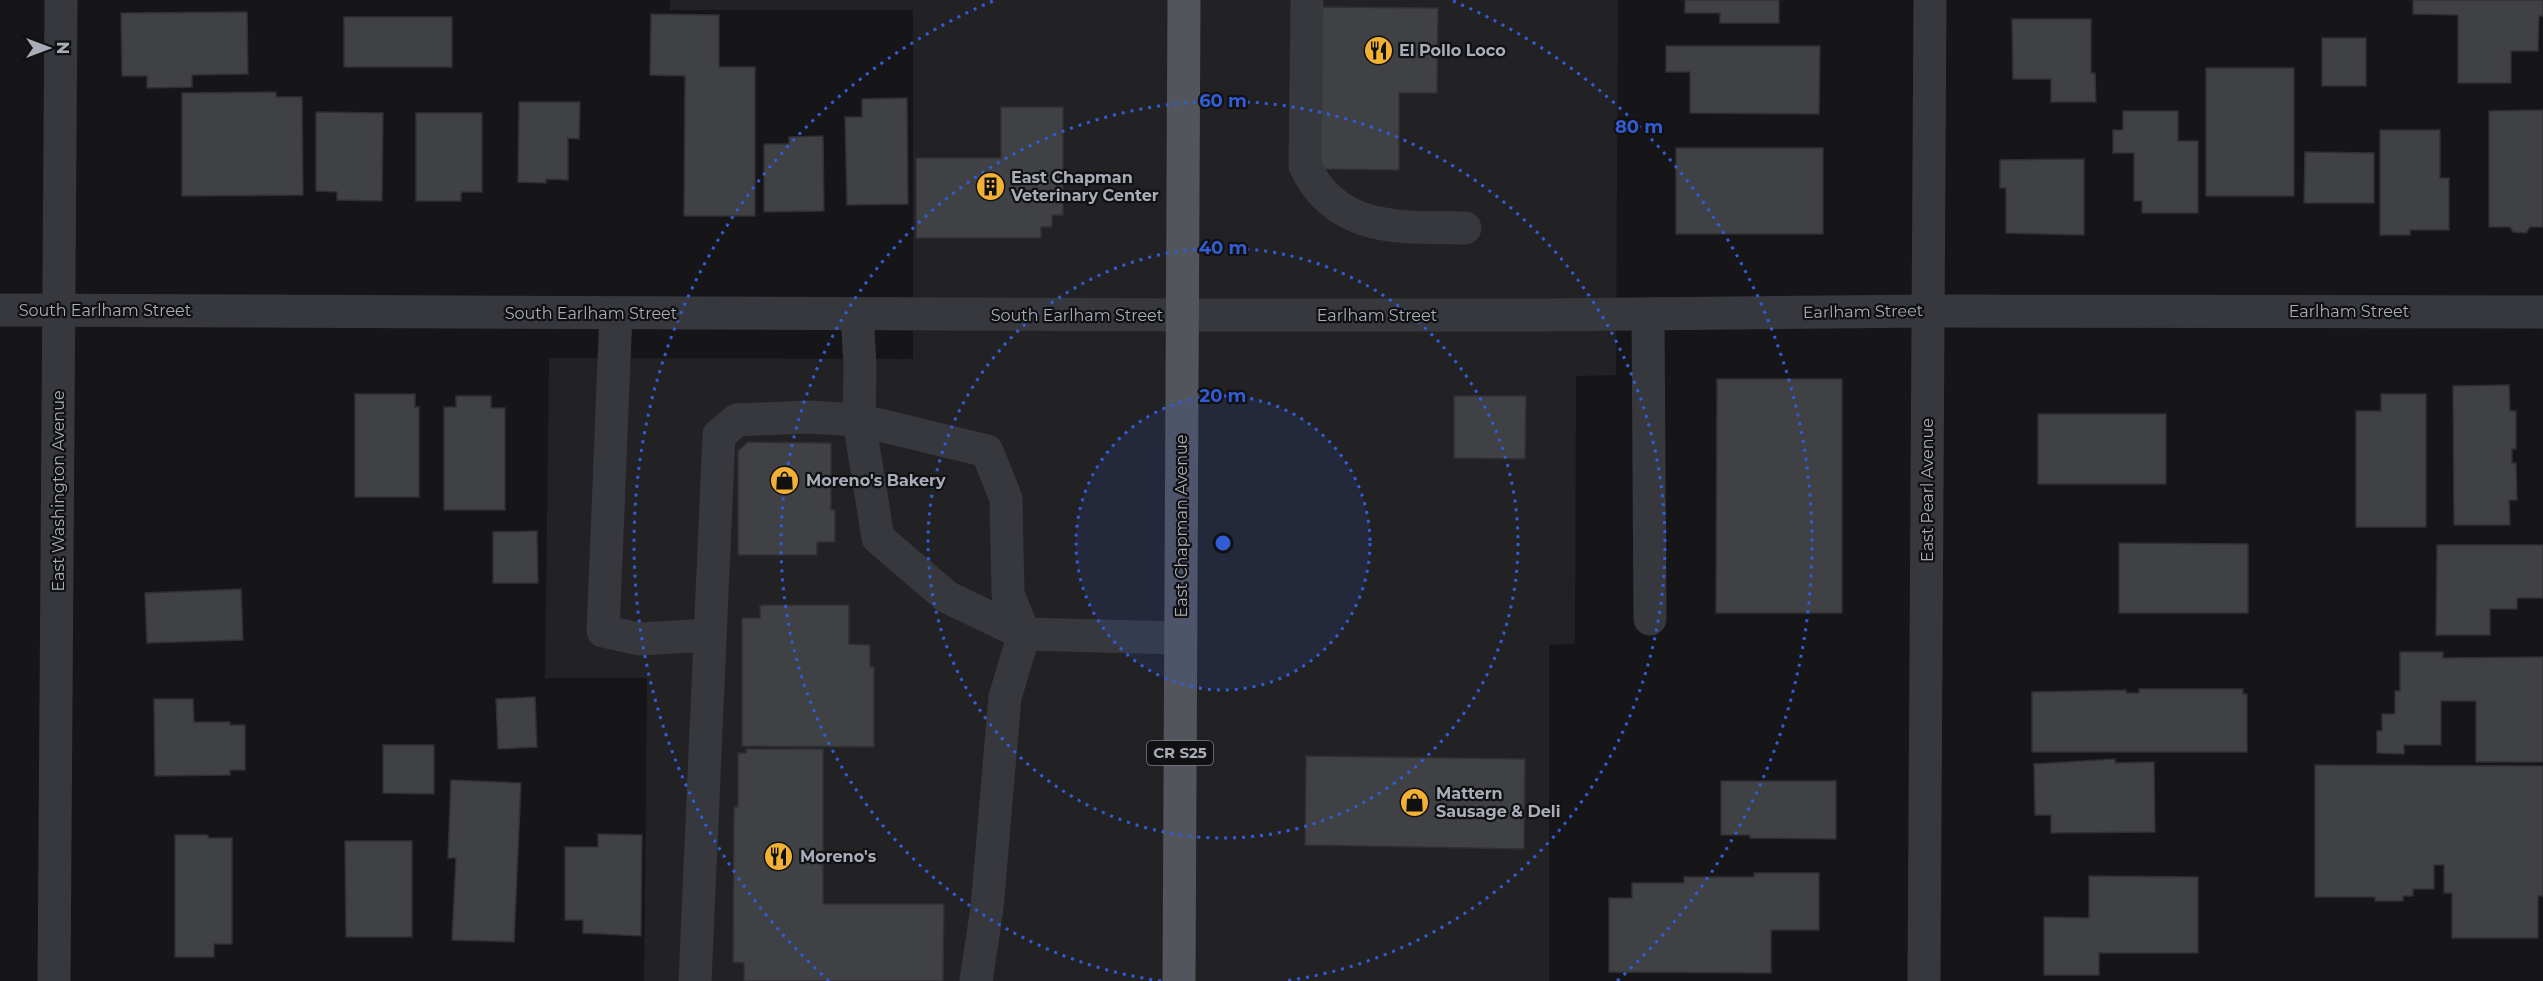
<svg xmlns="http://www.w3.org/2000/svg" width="2543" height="981" font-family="Montserrat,sans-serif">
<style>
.built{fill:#222225}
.building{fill:#404145;stroke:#303034;stroke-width:1.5}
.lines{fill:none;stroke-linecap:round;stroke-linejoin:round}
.minor{stroke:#37383d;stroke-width:33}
.major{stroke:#53555c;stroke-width:33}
.ring{fill:none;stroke:#325cd3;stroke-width:3;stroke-dasharray:3 6}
.labels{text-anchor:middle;stroke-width:4.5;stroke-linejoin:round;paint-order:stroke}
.shield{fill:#111113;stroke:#7b7e86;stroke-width:1.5}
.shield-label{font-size:15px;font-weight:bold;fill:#a8adb8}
.poi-label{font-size:16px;font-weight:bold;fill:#a8adb8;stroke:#111113;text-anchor:start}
.street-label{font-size:16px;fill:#a8adb8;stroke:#111113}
.centre{fill:#325cd3;stroke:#111113;stroke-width:3}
.ring-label{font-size:18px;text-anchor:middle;font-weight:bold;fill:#325cd3;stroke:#111113;stroke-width:4.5;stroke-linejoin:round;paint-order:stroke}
</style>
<rect width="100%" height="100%" fill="#161618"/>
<polygon class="built" points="670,0 1618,0 1616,375 1576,376 1575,644 1549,645 1549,981 644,981 647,678 545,678 549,358 913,359 913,10 670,10"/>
<g class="building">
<polygon points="1685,0 1779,0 1779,23 1720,23 1720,13 1685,13"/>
<polygon points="2413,0 2543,0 2543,16 2539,16 2538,51 2511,51 2511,83 2458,83 2458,15 2413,14"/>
<polygon points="1319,7 1438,8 1437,93 1399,93 1399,170 1318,169"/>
<polygon points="247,12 248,74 192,75 192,87 147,88 147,76 122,76 121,13"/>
<polygon points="651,14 719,15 719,67 755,67 755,216 684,216 685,76 650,75"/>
<rect x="344" y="17" width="108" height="50"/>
<polygon points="2012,19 2091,19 2091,73 2095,73 2096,102 2051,102 2051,79 2013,79"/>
<rect x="2322" y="38" width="44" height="48"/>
<polygon points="1666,46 1820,46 1819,114 1690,113 1690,72 1666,72"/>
<rect x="2206" y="68" width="88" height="128"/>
<polygon points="276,92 276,97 302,97 303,195 182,196 182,93"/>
<polygon points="907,98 908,204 847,205 845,117 862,117 862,99"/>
<polygon points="519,102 580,102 579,139 568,138 568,180 546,179 546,183 518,182"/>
<polygon points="1001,107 1063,107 1063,215 1052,215 1052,227 1041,227 1041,238 916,238 916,158 1001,158"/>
<polygon points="2543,110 2543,227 2530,227 2526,233 2513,232 2510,227 2489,227 2489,111"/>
<polygon points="2123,111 2178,111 2178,141 2198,141 2198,213 2142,213 2142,201 2134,201 2134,153 2113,153 2113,130 2123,130"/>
<polygon points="316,112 383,113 382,201 337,200 337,192 316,191"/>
<polygon points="416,113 482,113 482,192 461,192 461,201 416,201"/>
<polygon points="2380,130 2440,130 2440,178 2449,178 2449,230 2410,230 2410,235 2380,235"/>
<polygon points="823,136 824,211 764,212 764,144 789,144 789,137"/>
<rect x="1676" y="148" width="147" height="86"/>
<polygon points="2305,152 2374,153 2374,203 2304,203"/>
<polygon points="2084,159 2084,235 2006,233 2006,188 2000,188 2000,160"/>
<polygon points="1717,379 1842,379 1842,613 1716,613"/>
<polygon points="2509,385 2510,411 2516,411 2516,449 2512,449 2512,463 2516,463 2517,500 2509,500 2510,525 2454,525 2453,386"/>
<polygon points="355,394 415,394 415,407 419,407 419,497 355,497"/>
<polygon points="2381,394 2426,394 2426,527 2356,527 2356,411 2381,411"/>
<polygon points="456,396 491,396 491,408 505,408 505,510 444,510 444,407 456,407"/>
<polygon points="1454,396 1526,396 1525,459 1454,458"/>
<rect x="2038" y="414" width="128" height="70"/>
<polygon points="748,442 831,443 831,510 835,510 835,542 817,542 817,555 738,555 738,451"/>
<polygon points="537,531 538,583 493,583 493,532"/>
<polygon points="2119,543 2248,544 2248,613 2119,613"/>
<polygon points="2437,545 2543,545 2543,598 2517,598 2517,609 2490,609 2490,635 2436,635"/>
<polygon points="241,589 243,640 147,643 145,593"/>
<polygon points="760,605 849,605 849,644 870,645 870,667 874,667 874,747 742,746 742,618 760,618"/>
<polygon points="2400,652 2443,652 2443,658 2543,657 2543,762 2476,762 2476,701 2441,701 2441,745 2404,745 2404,754 2377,753 2377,731 2382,731 2382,714 2395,714 2395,691 2400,691"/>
<polygon points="2139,689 2243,689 2243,694 2247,694 2247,752 2032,752 2032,692 2126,690 2126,693 2139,693"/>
<polygon points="535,697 537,747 498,749 496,699"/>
<polygon points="154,699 193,699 194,722 230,722 230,725 245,725 245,770 230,770 230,775 155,776"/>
<polygon points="383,745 434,745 434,794 383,793"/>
<polygon points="746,749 823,749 823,904 944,904 943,981 744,981 744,963 733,962 734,807 738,807 738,753 746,753"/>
<polygon points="1306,756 1525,759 1524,849 1305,845"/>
<polygon points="2115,759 2115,763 2154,762 2155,832 2051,833 2051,815 2035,815 2034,764"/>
<polygon points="2315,765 2543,766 2543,896 2538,896 2538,938 2452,938 2452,893 2444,893 2444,865 2434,865 2434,889 2413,889 2413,896 2403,896 2403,901 2375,901 2375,897 2315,897"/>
<polygon points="451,780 521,783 514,942 452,940 456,858 448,858"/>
<polygon points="1721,781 1836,781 1836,839 1750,838 1750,835 1721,835"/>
<polygon points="598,834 642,835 641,936 583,933 583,920 565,920 565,847 598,847"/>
<polygon points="175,835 208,835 208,838 232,838 232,944 214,944 214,957 175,957"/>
<polygon points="345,841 412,841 412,937 346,937"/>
<polygon points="1754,873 1819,873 1819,930 1771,930 1771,973 1609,972 1609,898 1632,898 1632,883 1684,883 1684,877 1754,877"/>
<polygon points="2089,876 2198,877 2198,953 2099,953 2099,975 2044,975 2044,917 2089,918"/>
</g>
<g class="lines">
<g class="minor">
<path d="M1307,0L1305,166C1337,233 1400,227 1465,228"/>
<polyline points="0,310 1183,315 1543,315 1928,311 2543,312"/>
<polyline points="616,313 603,631 639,639 710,635"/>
<polyline points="857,314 860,365 859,420 987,451 1006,499 1008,594 1024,634 1180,638"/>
<polyline points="1648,314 1650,619"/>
<polyline points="54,981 61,0"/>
<polyline points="695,981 719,435 737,420 808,417 859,420 878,538 947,597 1024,634 1005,697 987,908 976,981"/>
<polyline points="1924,981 1930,0"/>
</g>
<polyline class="major" points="1179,981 1184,0"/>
</g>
<circle cx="1223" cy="543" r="147" fill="#325cd3" fill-opacity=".12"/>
<g class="ring">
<circle cx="1223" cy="543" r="147"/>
<circle cx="1223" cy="543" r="295"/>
<path d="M1161 981A442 442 0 1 1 1285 981"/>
<path d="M829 981A589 589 0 0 1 993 1M1453 1A589 589 0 0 1 1617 981"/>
</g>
<defs>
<symbol id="restaurant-disc" viewBox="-11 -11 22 22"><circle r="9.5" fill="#f2b134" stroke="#111113"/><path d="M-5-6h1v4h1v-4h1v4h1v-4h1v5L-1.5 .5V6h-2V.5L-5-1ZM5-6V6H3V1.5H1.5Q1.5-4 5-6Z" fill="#111"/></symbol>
<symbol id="building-disc" viewBox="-11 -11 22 22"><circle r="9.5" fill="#f2b134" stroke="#111113"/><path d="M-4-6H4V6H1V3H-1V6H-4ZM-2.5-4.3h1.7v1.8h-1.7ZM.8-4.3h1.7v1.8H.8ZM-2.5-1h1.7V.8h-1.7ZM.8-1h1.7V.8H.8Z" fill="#111"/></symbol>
<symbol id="shop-disc" viewBox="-11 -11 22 22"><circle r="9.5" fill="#f2b134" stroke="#111113"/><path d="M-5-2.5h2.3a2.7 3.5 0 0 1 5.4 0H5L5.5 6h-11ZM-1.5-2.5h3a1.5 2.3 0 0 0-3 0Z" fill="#111"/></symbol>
</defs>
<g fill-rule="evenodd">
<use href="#restaurant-disc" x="1362" y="34" width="33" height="33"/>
<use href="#building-disc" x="974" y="170" width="33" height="33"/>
<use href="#shop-disc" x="768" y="464" width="33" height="33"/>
<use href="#shop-disc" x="1398" y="786" width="33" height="33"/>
<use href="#restaurant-disc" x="762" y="840" width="33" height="33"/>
</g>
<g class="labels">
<rect class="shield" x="1147" y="741" width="66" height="24" rx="4.5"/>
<g class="shield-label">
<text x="1180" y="758">CR S25</text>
</g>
<g class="poi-label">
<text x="1399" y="56">El Pollo Loco</text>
<text x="1011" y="183">East Chapman<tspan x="1011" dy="18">Veterinary Center</tspan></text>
<text x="806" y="486">Moreno's Bakery</text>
<text x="1436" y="799">Mattern<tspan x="1436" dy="18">Sausage &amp; Deli</tspan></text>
<text x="800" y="862">Moreno's</text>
</g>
<g class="street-label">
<text x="105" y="316">South Earlham Street</text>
<text transform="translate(1863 311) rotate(-1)" y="6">Earlham Street</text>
<text x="2349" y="317">Earlham Street</text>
<text x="591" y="319">South Earlham Street</text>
<text x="1077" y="321">South Earlham Street</text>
<text x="1377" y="321">Earlham Street</text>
<text transform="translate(1927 490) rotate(-90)" y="6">East Pearl Avenue</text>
<text transform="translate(58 491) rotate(-90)" y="6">East Washington Avenue</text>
<text transform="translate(1181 526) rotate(-90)" y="6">East Chapman Avenue</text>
</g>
</g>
<circle cx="1223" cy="543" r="9" class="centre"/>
<g class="ring-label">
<text x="1223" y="107">60 m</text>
<text x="1639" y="133">80 m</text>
<text x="1223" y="254">40 m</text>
<text x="1223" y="402">20 m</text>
</g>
<g transform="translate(48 48) rotate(90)" stroke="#111113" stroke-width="4.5" paint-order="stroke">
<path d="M0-4.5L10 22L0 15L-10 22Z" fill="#a8adb8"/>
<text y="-9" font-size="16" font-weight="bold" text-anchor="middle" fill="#a8adb8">N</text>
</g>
</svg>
